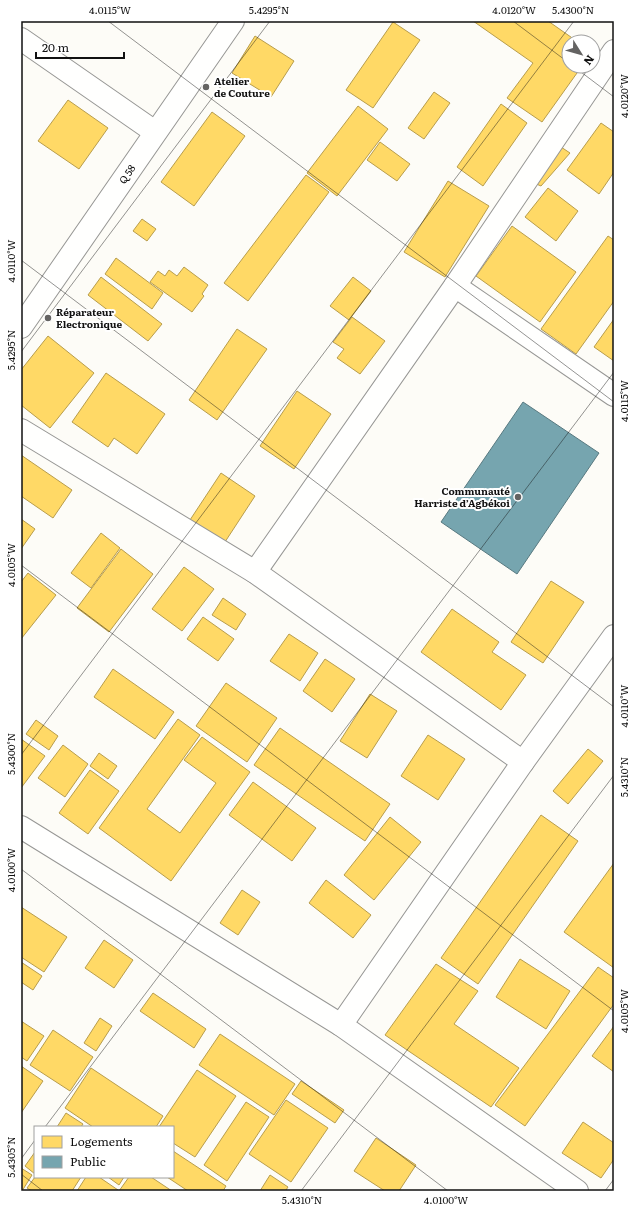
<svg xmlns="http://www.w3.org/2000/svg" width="635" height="1212" font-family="Literata,serif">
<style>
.homes{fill:#ffd966;stroke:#b89d4c}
.public{fill:#76a5af;stroke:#587980}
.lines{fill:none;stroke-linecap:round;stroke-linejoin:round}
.minor-casing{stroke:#979795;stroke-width:24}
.minor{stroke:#fffffe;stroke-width:22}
.ticks{fill:none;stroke:#111;stroke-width:1;stroke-opacity:0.45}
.poi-dot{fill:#646362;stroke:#fff;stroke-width:1.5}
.labels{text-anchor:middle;stroke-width:4;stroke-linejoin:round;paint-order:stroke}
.poi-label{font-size:10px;font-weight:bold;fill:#111;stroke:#fff;text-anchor:start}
.street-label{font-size:10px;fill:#111;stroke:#fff}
.neatline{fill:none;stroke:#111;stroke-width:1.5}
.ticks-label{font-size:10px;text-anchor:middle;fill:#111}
</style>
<rect width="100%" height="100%" fill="#fdfcf7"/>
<g class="homes">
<polygon points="473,21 548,21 578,42 569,42 569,66 582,66 542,122 507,98 533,63"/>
<polygon points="393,22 420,40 373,108 346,90"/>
<polygon points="255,36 294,61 271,97 232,73"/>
<polygon points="434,92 450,103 424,139 408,128"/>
<polygon points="68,100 108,128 79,169 38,141"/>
<polygon points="501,104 527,123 483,186 457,167"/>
<polygon points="358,106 388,129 337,196 307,173"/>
<polygon points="212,112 245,136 194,206 161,182"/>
<polygon points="601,123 614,132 614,172 599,194 567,170"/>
<polygon points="380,142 410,164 397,181 367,160"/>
<polygon points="558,145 570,153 541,186 534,183"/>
<polygon points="306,175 329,192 248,301 224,283"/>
<polygon points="448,181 489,206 445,277 404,252"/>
<polygon points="548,188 578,211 556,241 525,217"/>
<polygon points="142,219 156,229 147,241 133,231"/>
<polygon points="512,226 576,272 540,322 476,276"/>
<polygon points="608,236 614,240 614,301 576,354 541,329"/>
<polygon points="116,258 163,293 152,309 105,274"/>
<polygon points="184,267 208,285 202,294 204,296 192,312 150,282 158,271 165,276 169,270 177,276"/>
<polygon points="101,277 162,324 148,341 88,295"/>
<polygon points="353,277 371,291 349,320 330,306"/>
<polygon points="352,317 385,341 360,374 337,358 344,349 333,342"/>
<polygon points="614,319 614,361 594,347"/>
<polygon points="237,329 267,349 217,420 189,400"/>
<polygon points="48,336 94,373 50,428 21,405 21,370"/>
<polygon points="106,373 165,414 137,454 114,438 108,447 72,422"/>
<polygon points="297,391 331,414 294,469 260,446"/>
<polygon points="21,455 72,490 53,518 21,496"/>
<polygon points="221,473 255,496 223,545 188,523"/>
<polygon points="21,519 35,529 21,549"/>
<polygon points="101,533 120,548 91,588 71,573"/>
<polygon points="121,549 153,574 109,632 77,608"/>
<polygon points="184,567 214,589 182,631 152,609"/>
<polygon points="28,573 56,595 21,639 21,582"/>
<polygon points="551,581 584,602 543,663 511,642"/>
<polygon points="223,598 246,614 236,630 212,615"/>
<polygon points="452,609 499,642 492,652 526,675 501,710 421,652"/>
<polygon points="203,617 234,639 218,661 187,639"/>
<polygon points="289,634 318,653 300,681 270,661"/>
<polygon points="325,659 355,679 332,712 303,691"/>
<polygon points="113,669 174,712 155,739 94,697"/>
<polygon points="226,683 277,718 247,762 196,726"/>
<polygon points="370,694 397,711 367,758 340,741"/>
<polygon points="178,719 200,735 147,809 180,833 216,783 184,760 202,737 250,772 171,881 99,828"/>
<polygon points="36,720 58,736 49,750 26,734"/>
<polygon points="280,728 390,804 365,841 254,765"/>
<polygon points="428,735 465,759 438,800 401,776"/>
<polygon points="21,739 45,756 21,788"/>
<polygon points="63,745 88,764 65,797 38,778"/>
<polygon points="588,749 603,761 568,804 553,791"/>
<polygon points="99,753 117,766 108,779 90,766"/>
<polygon points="90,770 119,791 88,834 59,813"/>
<polygon points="253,782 316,828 292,861 229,815"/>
<polygon points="541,815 578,841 478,984 441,958"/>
<polygon points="390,817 421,842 374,900 344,875"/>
<polygon points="614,863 614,968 564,932"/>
<polygon points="326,880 371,915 353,938 309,903"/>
<polygon points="242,890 260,902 238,935 220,923"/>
<polygon points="21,907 67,937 44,972 21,957"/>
<polygon points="104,940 133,960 114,988 85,968"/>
<polygon points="520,959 570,991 546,1029 496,997"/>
<polygon points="21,962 42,976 33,990 21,982"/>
<polygon points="436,964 478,991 454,1024 519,1068 491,1107 385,1035"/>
<polygon points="598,967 614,978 614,1004 525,1126 495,1105"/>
<polygon points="153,993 206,1029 194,1048 140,1011"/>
<polygon points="100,1018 112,1026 96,1051 84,1043"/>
<polygon points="21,1021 44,1036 27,1061 21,1057"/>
<polygon points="614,1026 614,1072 592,1056"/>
<polygon points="53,1030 93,1057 70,1091 30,1065"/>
<polygon points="220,1034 295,1084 274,1115 199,1065"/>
<polygon points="21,1066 43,1081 21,1113"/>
<polygon points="91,1068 163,1116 156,1127 93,1127 65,1108"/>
<polygon points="197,1070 236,1096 195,1157 173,1143 173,1127 159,1127"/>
<polygon points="301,1081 344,1110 335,1123 292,1094"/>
<polygon points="286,1100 328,1128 291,1182 249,1154"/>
<polygon points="246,1102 269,1117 227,1181 204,1165"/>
<polygon points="66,1113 83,1124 81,1127 57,1127"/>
<polygon points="583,1122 614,1143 614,1159 601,1178 562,1153"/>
<polygon points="376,1138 416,1165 399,1191 385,1191 354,1171"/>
<polygon points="173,1151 226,1186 223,1191 188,1191 167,1177 173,1177"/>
<polygon points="35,1152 35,1174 25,1166"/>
<polygon points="21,1168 32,1175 22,1191 21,1191"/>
<polygon points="270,1175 288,1187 286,1190 287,1191 260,1191"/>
<polygon points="35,1177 81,1177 72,1191 32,1191 27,1188"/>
<polygon points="86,1177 99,1177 118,1190 117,1191 77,1191"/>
<polygon points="108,1177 124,1177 119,1185"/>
<polygon points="129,1177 151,1177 172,1191 119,1191"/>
</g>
<polygon class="public" points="523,402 599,453 517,574 441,522"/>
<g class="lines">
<defs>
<g id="minor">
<polyline points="21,39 155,132"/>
<polyline points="455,286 614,395"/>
<path id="s1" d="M21,327L233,21"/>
<polyline points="21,430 255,572 523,762"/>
<polyline points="255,572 455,286 614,51"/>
<polyline points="21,827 341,1025 577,1191"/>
<polyline points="341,1025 523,762 614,636"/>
</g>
</defs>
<use href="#minor" class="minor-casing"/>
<use href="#minor" class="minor"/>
</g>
<path class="ticks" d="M108,21L614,402M513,21L569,63M573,66L614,97M21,260L614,707M21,352L270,21M21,565L614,1011M21,755L574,21M21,869L448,1191M45,1127L614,372M21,1159L35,1140M21,1174L43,1191M301,1191L614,775M605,1191L614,1179"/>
<g class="poi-dot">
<circle cx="206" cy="87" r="4"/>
<circle cx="48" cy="318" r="4"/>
<circle cx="518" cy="497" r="4"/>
</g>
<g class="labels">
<g class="poi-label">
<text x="214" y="85">Atelier<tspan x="214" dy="12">de Couture</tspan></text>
<text x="56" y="316">Réparateur<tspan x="56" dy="12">Electronique</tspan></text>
<text x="510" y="495" text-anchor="end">Communauté<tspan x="510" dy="12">Harriste d’Agbékoi</tspan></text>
</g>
<g class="street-label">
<text dy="4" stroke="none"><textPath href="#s1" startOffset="186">Q 58</textPath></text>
</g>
</g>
<rect width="635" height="1212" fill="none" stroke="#ffffff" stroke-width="44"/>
<rect x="34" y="1126" width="140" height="52" fill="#ffffff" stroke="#a0a0a0"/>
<rect x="42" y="1136" width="20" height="12" fill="#ffd966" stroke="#a0a0a0"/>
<text x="70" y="1146" font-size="12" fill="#111111">Logements</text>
<rect x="42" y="1156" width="20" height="12" fill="#76a5af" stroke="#a0a0a0"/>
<text x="70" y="1166" font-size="12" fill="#111111">Public</text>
<g transform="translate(581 54) rotate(127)"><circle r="19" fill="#ffffff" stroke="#a0a0a0"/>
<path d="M0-3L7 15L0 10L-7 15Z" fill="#646362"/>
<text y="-6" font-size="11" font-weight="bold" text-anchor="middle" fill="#111111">N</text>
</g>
<path d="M36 52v6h88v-6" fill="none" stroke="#111111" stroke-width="2"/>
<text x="42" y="52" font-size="12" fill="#111111" stroke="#ffffff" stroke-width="3" paint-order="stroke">20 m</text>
<rect x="22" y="22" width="591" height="1168" class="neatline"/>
<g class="ticks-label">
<text x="110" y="14">4.0115°W</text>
<text x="269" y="14">5.4295°N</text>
<text x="514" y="14">4.0120°W</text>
<text x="573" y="14">5.4300°N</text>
<text transform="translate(624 96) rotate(-90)" y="4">4.0120°W</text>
<text transform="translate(11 261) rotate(-90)" y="4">4.0110°W</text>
<text transform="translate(11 350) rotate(-90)" y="4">5.4295°N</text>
<text transform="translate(624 401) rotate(-90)" y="4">4.0115°W</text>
<text transform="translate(11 565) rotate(-90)" y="4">4.0105°W</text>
<text transform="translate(624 706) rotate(-90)" y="4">4.0110°W</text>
<text transform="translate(11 754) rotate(-90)" y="4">5.4300°N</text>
<text transform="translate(624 777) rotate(-90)" y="4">5.4310°N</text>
<text transform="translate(11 870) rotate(-90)" y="4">4.0100°W</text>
<text transform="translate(624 1011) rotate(-90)" y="4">4.0105°W</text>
<text transform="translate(11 1157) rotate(-90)" y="4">5.4305°N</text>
<text x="302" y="1204">5.4310°N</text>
<text x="446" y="1204">4.0100°W</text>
</g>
</svg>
